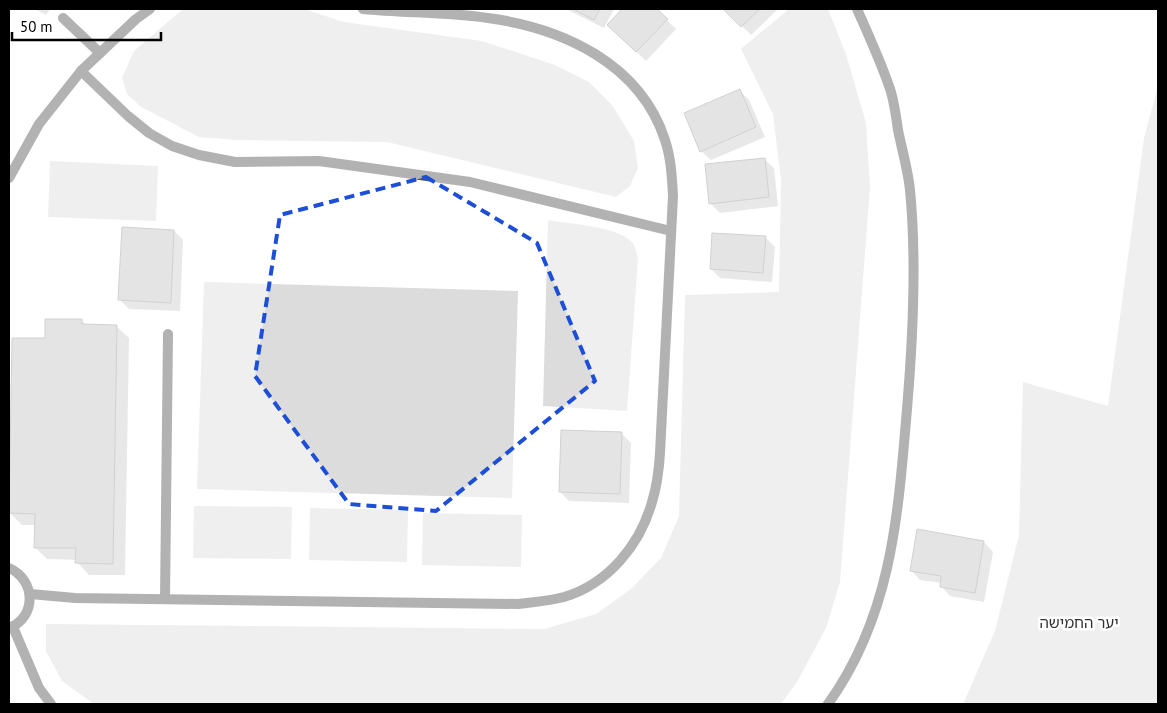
<svg xmlns="http://www.w3.org/2000/svg" width="1167" height="713" font-family="'PT Sans','Noto Sans Hebrew',sans-serif">
<style>
.green{fill:#dcdcdc}
.shadow{fill:#0003}
.building{fill:#c4c4c4;stroke:#999}
.lines{fill:none;stroke-linecap:round;stroke-linejoin:round}
.service{stroke:#555;stroke-width:10}
.minor{stroke:#555;stroke-width:10}
.marked{fill:none;stroke:#1d4ed8;stroke-width:4;stroke-dasharray:10 6;stroke-linejoin:round}
.labels{text-anchor:middle;stroke-width:5;stroke-linejoin:round;paint-order:stroke}
.park-label{font-size:15px;fill:#333;stroke:#fff}
</style>
<rect width="100%" height="100%" fill="#fff"/>
<g class="green">
<polygon points="183,9 304,9 344,22 482,41 555,65 589,82 612,105 634,141 638,168 630,186 616,197 387,142 237,140 199,137 141,107 127,94 122,78 134,51"/>
<polygon points="789,9 828,9 846,54 866,123 870,187 840,582 826,628 797,682 781,704 94,704 62,681 46,651 46,624 544,629 596,614 631,589 661,558 679,516 685,295 779,292 781,180 773,114 741,49"/>
<polygon points="1158,86 1158,704 963,704 995,631 1019,535 1023,382 1108,406 1144,138"/>
<polygon points="50,161 158,166 156,221 48,217"/>
<path d="M548,220C568,224 623,226 634,245C636,249 637,255 638,260L627,411L543,406Z"/>
<polygon points="204,282 518,291 512,498 197,489"/>
<polygon points="194,506 292,507 291,559 193,558"/>
<polygon points="310,508 408,510 407,562 309,560"/>
<polygon points="423,513 522,515 521,567 422,565"/>
</g>
<g class="shadow">
<polygon points="35,9 50,9 46,15"/>
<polygon points="566,9 614,9 604,28"/>
<polygon points="624,9 655,9 676,29 646,61 609,25"/>
<polygon points="725,9 778,9 751,35"/>
<polygon points="739,90 749,100 765,137 711,160 701,151"/>
<polygon points="764,159 774,168 778,206 720,213 711,204 706,166"/>
<polygon points="174,231 183,240 180,311 129,309 120,300"/>
<polygon points="765,237 775,247 772,282 720,278 711,269"/>
<polygon points="82,321 86,325 116,326 129,338 125,575 89,575 77,562 77,560 47,559 35,547 36,525 22,525 10,513 46,339"/>
<polygon points="621,433 631,443 629,503 569,501 560,492"/>
<polygon points="984,542 993,552 984,602 950,596 941,586 942,583 920,580 911,570"/>
</g>
<g class="building">
<polygon points="573,9 600,9 594,20"/>
<polygon points="622,9 657,9 668,19 636,52 607,25"/>
<polygon points="723,9 760,9 741,27"/>
<polygon points="740,89 756,127 700,152 684,113"/>
<polygon points="765,158 769,197 709,204 705,164"/>
<polygon points="122,227 174,230 171,303 118,300"/>
<polygon points="712,233 766,236 763,273 710,269"/>
<polygon points="45,319 82,319 82,324 117,325 113,564 75,563 76,548 34,548 35,514 9,513 12,338 45,338"/>
<polygon points="561,430 622,432 620,494 559,492"/>
<polygon points="917,529 984,541 975,593 940,587 941,576 910,571"/>
</g>
<g class="lines">
<g class="service">
<polyline points="63,18 100,53"/>
<polyline points="165,599 168,334"/>
</g>
<g class="minor">
<polyline points="81,71 128,116 149,133 172,146 199,155 235,162 319,161 470,182 671,231"/>
<polyline points="9,178 39,124 81,71 136,19 150,9"/>
<path d="M9,568C36,580 37,617 9,628"/>
<path d="M30,594L75,598L518,604C534,602 549,601 564,597C608,584 640,545 652,502C657,486 659,470 660,453L673,196C672,177 671,158 665,140C640,63 562,28 488,18C447,12 404,13 363,9"/>
<polyline points="13,627 39,688 51,704"/>
<path d="M828,704C892,615 898,515 907,409C913,338 917,261 910,190C908,170 902,150 898,130C896,116 894,99 889,86C880,60 868,34 857,9"/>
</g>
</g>
<path d="M0 0H1167V713H0ZM426,177L537,243L595,381L436,511L349,504L255,376L280,215Z" fill="#fff" fill-opacity=".55" fill-rule="evenodd"/>
<path class="marked" d="M426,177L537,243L595,381L436,511L349,504L255,376L280,215Z"/>
<g class="labels">
<g class="park-label">
<text x="1079" y="628">יער החמישה</text>
</g>
</g>
<rect width="1167" height="713" fill="none" stroke="#000000" stroke-width="20"/>
<path d="M12 32v8h149v-8" fill="none" stroke="#000000" stroke-width="2.5"/>
<text x="20" y="32" font-size="15" fill="#000000" stroke="#ffffff" stroke-width="4" paint-order="stroke">50 m</text>
</svg>
